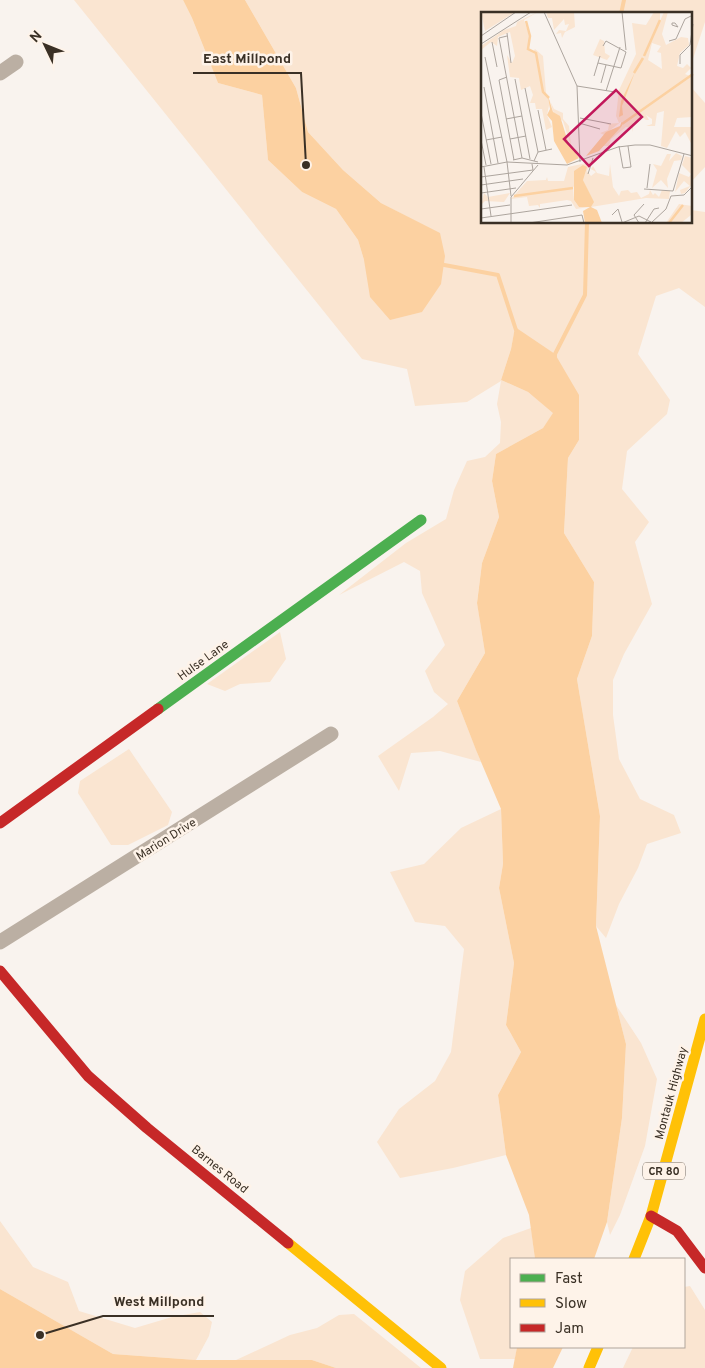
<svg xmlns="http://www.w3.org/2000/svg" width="705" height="1368" font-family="Overpass,sans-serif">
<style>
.green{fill:#fae5d1}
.water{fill:#fcd1a1}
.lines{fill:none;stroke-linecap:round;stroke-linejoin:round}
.stream{stroke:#fcd1a1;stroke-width:4}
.street{stroke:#bbafa3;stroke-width:15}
.fast{stroke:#4caf50;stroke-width:11}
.slow{stroke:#ffc107;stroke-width:11}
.jam{stroke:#c62828;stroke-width:11}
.labels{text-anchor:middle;stroke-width:5;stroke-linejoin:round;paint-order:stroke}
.shield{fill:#fef3e9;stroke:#756a60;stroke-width:1}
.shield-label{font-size:11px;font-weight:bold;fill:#3a3025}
.street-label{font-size:12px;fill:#3a3025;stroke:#fef3e9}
.inset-river{fill:none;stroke:#fcd1a1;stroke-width:2.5}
.inset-road{fill:none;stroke:#ada59e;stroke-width:1}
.view{fill:#c2185b;fill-opacity:0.15;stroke:#c2185b;stroke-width:2.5}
.inset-edge{fill:none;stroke:#3a3025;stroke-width:2.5}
.leader{fill:none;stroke:#3a3025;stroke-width:2}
.callout-dot{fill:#3a3025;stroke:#fef3e9;stroke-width:2}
.callout-label{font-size:14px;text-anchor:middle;font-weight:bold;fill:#3a3025;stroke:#fef3e9;stroke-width:5;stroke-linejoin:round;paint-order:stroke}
</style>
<rect width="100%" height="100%" fill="#f9f3ee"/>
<g class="green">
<polygon points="74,0 183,0 192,18 218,83 262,95 268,160 302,192 336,209 358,240 364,260 440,234 381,203 343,170 308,132 296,88 245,0 705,0 705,22 691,65 691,14 482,14 482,222 691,222 691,210 705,212 705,307 679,288 656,296 638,354 670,400 667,414 627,451 622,489 649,522 635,542 652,604 624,654 613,680 613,715 619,759 640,799 674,815 681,833 647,844 638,868 619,904 606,938 596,926 600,816 577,679 592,636 594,582 564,533 568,458 579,440 515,328 511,349 501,380 528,392 554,413 543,428 496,454 492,481 499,517 482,563 477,602 485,653 457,701 481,762 440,751 411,753 399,791 378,756 433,717 448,704 434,692 425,671 445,645 422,593 420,571 404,562 339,595 406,543 446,519 454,490 467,461 485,457 500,443 501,422 497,404 501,381 467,402 415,406 407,369 362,359"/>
<polygon points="691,87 705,103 705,167 691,182"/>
<polygon points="280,632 286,659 270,682 240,684 225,691 207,684"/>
<polygon points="129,749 172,812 168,825 128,845 111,845 78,793 80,781"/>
<polygon points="501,809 503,864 499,888 514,963 506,1025 521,1052 498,1095 506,1155 453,1168 400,1178 377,1142 399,1109 435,1081 451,1052 464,949 445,926 415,922 390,872 424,864 461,828"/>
<polygon points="616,1005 641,1043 657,1079 645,1146 620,1215 610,1235 607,1222 622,1118 626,1044"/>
<polygon points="0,1221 33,1267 68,1282 79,1311 135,1328 172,1317 200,1312 212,1322 209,1336 196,1360 113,1354 0,1289"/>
<polygon points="531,1228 535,1259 511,1259 511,1347 517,1347 515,1359 480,1359 460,1300 465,1271 503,1238"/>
<polygon points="690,1286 705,1310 705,1368 623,1368 633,1347 684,1347 684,1287"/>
<polygon points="354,1314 421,1368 336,1368 312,1360 236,1360 290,1335 317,1328 339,1315"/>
</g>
<g class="water">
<polygon points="183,0 245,0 296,88 308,132 343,170 381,203 440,233 445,256 441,284 422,312 390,320 370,297 364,260 358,240 336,209 302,192 268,160 262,95 218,83 192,18"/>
<polygon points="515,327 555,354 579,395 579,440 568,458 564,533 594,582 592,636 577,679 600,816 596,926 626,1044 622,1118 607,1222 594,1259 535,1259 529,1215 506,1155 498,1095 521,1052 506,1025 514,963 499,888 503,864 501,809 476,750 457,701 485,653 477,603 482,563 499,517 492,481 496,454 543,428 553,413 528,392 501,380 511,349"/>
<polygon points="0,1289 113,1354 196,1360 312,1360 336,1368 0,1368"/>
<polygon points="517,1347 563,1347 553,1368 513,1368"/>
</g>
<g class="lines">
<g class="stream">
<polyline points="621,14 624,0"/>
<polyline points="439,264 498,275 516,330"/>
<polyline points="555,358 555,354 585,295 587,222"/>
</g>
<g class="street">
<polyline points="0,73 16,62"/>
<polyline points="0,942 331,734"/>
</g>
<polyline class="fast" points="158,709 421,520"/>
<g class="slow">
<polyline points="288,1243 441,1368"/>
<polyline points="634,1259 651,1216 705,1019"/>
<polyline points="589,1368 598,1347"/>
</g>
<g class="jam">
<polyline points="0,823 158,709"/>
<polyline points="0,971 88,1076 147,1128 288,1243"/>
<polyline points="651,1216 677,1231 705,1268"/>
</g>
</g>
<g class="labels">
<rect class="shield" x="643" y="1162.5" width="42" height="17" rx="4"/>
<g class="shield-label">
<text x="664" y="1175">CR 80</text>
</g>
<g class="street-label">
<text transform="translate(203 660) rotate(-36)" y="4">Hulse Lane</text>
<text transform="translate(166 839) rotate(-32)" y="4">Marion Drive</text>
<text transform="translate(671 1093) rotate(-75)" y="4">Montauk Highway</text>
<text transform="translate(220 1169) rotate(39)" y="4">Barnes Road</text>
</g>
</g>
<g transform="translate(481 12)">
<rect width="211" height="211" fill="#f9f3ee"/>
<path d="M0,0H34L4,19ZM57,0L43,8L48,23L47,37L52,40L54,37L62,44L65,81L73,97L82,101V107L88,114L90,134L82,109L73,102L69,89L66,103L71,115L65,118L61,97H55L54,91H49L52,83L49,74L40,78L38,66L29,65L26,43L31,51L34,44L29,20L17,25L16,34L10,30L0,38V34L23,18L35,14L36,10ZM65,0H93L94,15L84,20L81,26L80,21L75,22L78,18L85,19L88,12L84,13L83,7L73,18L71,6H67ZM173,0H179V9L183,0H187L181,22L185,33L200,25L207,26L208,33L199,41L196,54L202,56L206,52L210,56L204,62L211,65V105L196,106L193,115H211V133L204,120L199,125L195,119L186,136L180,134L183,99L176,101L174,114H165L171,112V107L165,103L168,108H165L161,105L152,111V120L151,116L145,115L130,127L128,134H121L141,114V109L123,123L119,121L127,118L128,113L125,112L138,111L135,104L138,78L155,42L151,11L165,13ZM171,31L180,34L176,40L180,41L181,57L167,48ZM119,27L123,29L124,41L129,44L126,48L112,43ZM195,141L201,144L200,148L193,149L186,167L187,176L180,168L171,176L176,158L172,152L180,154L186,142H190L188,149ZM204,144L211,146V172L204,181L200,182L199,178L209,174L203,169L194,180L198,161L208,165L210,162L201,153ZM110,150L106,159L110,164L115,160L110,157L112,154L116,161L128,164L129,152L132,175L138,184L140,179L147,178L150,181L156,180L160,186L168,182L169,178L172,183L174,181L178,185L181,178L189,179L188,187L165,186L110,195L112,190L102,168L95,170L92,176L93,188L98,195H108L95,197L90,189L86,188L59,192V196L57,193L48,194L46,185L30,187L46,169L65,168L66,165L67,169H83L87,155ZM3,181L7,185L29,181L23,190L4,189L0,193ZM198,192L211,194L210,203L200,211H185Z" fill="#fae5d1" fill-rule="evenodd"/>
<path d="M154,60L141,94L142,103L138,105L140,89ZM67,84L72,100L79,104L87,130L98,146L86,152L73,129L71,109L66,103L69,97ZM141,109V114L118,139L105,144L125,120L139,114ZM102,153L106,155L102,168L113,190L110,195L116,198L121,211H104L102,199L109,195H98L93,188V159Z" fill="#fcd1a1"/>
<path class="inset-river" d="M45,9L49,24L47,37L55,41L62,80L68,86M163,44L179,8M153,61L162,46M141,112L212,62M33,184L92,176M188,211L202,193"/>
<path class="inset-road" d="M63,0L96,74L99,150M141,0L145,38M191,11H194L197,15L191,13ZM26,21L30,51M0,24L35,0M26,24L18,26L41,146M188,29L195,27L204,7L212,3M11,30L16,55M0,32L50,0M4,45L26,150M117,51L140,56L145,40L125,29L122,34M199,52V43L209,33L212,12M113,64L119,44M26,65L18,68L33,148M34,67L49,147M120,71L125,53M96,74L134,80M3,75L17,151M44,76L57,140M125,79L139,35M57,98L65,138M0,101L10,152M99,106L130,112M25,107L41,104M98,111L119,117M29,127L45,124M0,128L5,153M5,128L21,125M138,134L142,156L150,155L147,134M32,148L41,146L57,150M53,149L57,140L71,137M26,150L30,184M0,155L26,150L86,153L137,135L154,133H169L212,144M3,155L10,204M107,162L112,146M0,165L52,158L51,152M0,173L42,167M166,176L169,152M163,177L192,179L203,142M0,181L35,176M0,197L29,193M131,203L137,197L141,210M0,206L91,193M30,211V185L57,153M48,211L101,203L103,211M141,211L158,204L170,210M158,211L153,203L163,192M164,211L173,197L178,196M170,211L185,197L190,184L203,183L212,174"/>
<path class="view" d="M135,78L161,105L108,154L83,127Z"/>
<rect width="211" height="211" class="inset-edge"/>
</g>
<path class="leader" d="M306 165L301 73H193M40 1335L103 1316H214"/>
<g class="callout-dot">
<circle cx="306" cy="165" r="5"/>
<circle cx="40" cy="1335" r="5"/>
</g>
<g class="callout-label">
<text x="247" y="63">East Millpond</text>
<text x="159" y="1306">West Millpond</text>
</g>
<rect x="510" y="1258" width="175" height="90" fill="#fef3e9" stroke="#b0a59b"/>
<rect x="520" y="1274" width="25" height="8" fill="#4caf50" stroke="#b0a59b"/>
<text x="555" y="1283" font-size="15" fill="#3a3025">Fast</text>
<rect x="520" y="1299" width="25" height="8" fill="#ffc107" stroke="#b0a59b"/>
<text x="555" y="1308" font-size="15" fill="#3a3025">Slow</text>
<rect x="520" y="1324" width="25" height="8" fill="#c62828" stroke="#b0a59b"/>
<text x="555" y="1333" font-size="15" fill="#3a3025">Jam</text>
<g transform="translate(45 45) rotate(313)" stroke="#fef3e9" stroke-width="4" paint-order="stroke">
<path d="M0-4L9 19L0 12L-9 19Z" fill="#3a3025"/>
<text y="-8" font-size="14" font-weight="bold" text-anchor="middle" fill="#3a3025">N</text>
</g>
</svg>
